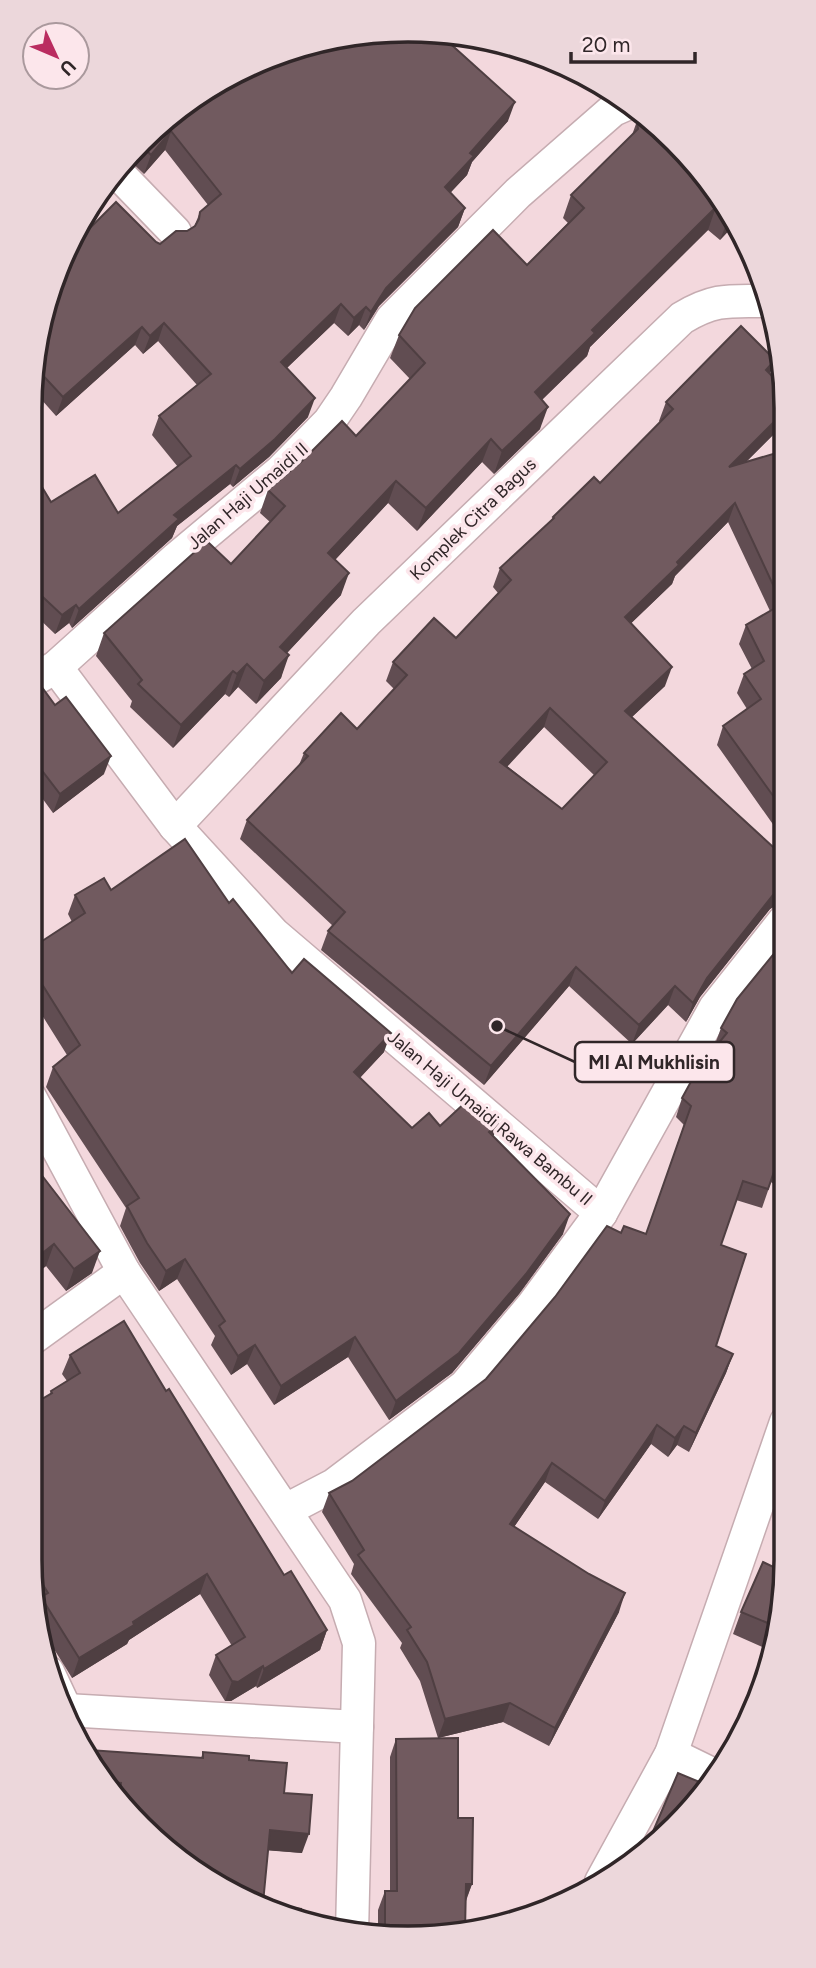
<svg xmlns="http://www.w3.org/2000/svg" width="816" height="1968" font-family="Figtree,sans-serif">
<style>
.lines{fill:none;stroke-linecap:round;stroke-linejoin:round}
.street-casing{stroke:#c6acb1;stroke-width:35}
.street{stroke:#fff;stroke-width:32}
.wall{fill:#614d52;fill-rule:evenodd}
.shaded-wall{fill:#4f3f42}
.building{fill:#715a5f;stroke:#4f3f42;stroke-width:2;fill-rule:evenodd}
.labels{text-anchor:middle;stroke-width:7;stroke-linejoin:round;paint-order:stroke}
.street-label{font-size:18px;fill:#302628;stroke:#fce6eb}
.rim{fill:none;stroke:#302628;stroke-width:3.5}
.leader{fill:none;stroke:#302628;stroke-width:2.5}
.callout-dot{fill:#302628;stroke:#fce6eb;stroke-width:2.5}
.callout{fill:#fce6eb;stroke:#302628;stroke-width:2.5}
.callout-label{font-size:19px;text-anchor:middle;font-weight:bold;fill:#302628}
</style>
<rect width="100%" height="100%" fill="#f3d8dd"/>
<g class="lines">
<defs>
<g id="street">
<polyline points="116,171 175,232"/>
<polyline points="56,667 175,826 274,934 601,1213"/>
<polyline points="30,682 56,667 177,558 281,471 329,422 346,397 392,319 518,193 613,110 629,103"/>
<path d="M175,826L366,622L682,318C715,298 730,301 767,301"/>
<polyline points="30,1097 124,1272 345,1600 359,1643 352,1933"/>
<polyline points="30,1340 124,1272"/>
<polyline points="286,1510 334,1485 465,1386 533,1305 601,1213 715,1008 784,921"/>
<polyline points="48,1672 64,1706"/>
<polyline points="66,1710 357,1727"/>
<polyline points="671,1754 716,1776"/>
<polyline points="601,1882 671,1754 786,1422"/>
</g>
</defs>
<use href="#street" class="street-casing"/>
<use href="#street" class="street"/>
</g>
<g class="wall">
<polygon points="240,69 508,121 472,162 467,175 450,193 465,208 458,227 379,306 364,330 359,325 348,336 334,323 287,368 308,417 269,457 233,487 230,484 177,526 172,538 72,628 69,623 55,634 30,610 30,467 51,502 118,513 178,467 152,435 159,416 197,385 158,341 143,354 135,345 56,416 33,390 50,287 156,242 160,244 194,227 200,212 208,205 165,150 144,174 126,157"/>
<polygon points="637,121 693,159 734,225 720,240 708,230 590,347 587,356 542,400 540,429 494,474 482,462 417,531 388,503 335,560 341,595 287,653 281,678 256,704 238,687 229,697 225,694 173,748 130,707 132,701 96,656 104,633 231,564 270,522 260,513 268,490 356,436 410,379 390,358 399,335 527,265 568,223 563,218 571,195 632,135"/>
<path d="M770,374L783,387V425L746,462L783,451L784,840L717,745L723,726L747,709L737,693L744,674L752,669L739,644L746,625L770,611L728,522L675,576L672,584L631,623L665,686L632,717L784,857V903L778,904L770,909L700,997L686,1022L668,1005L632,1044L569,986L484,1085L321,950L328,931L333,926L240,839L247,820L299,765L304,753L357,729L394,689L386,681L393,662L456,638L498,593L493,587L500,568L551,521L553,517L600,483L660,422L659,421L666,402ZM544,727L595,776L562,809L507,766Z"/>
<polygon points="30,680 104,774 53,813 37,791 30,796"/>
<polygon points="111,890 229,903 292,973 384,1052 360,1078 412,1128 440,1126 494,1137 563,1234 519,1294 452,1373 389,1420 348,1357 274,1405 247,1364 231,1375 211,1345 215,1336 177,1279 159,1291 140,1263 120,1226 126,1208 46,1087 53,1067 67,1055 30,996 30,949 72,922 68,914 75,895"/>
<polygon points="785,940 785,1187 782,1191 771,1182 762,1208 736,1200 721,1245 716,1346 733,1354 726,1373 689,1452 677,1445 668,1457 651,1444 598,1519 545,1482 514,1527 619,1612 549,1746 503,1722 438,1738 420,1681 400,1648 402,1643 351,1574 354,1564 322,1512 329,1493 352,1481 486,1379 621,1233 646,1234 684,1125 676,1117 682,1098 716,1048 714,1047 721,1028"/>
<polygon points="30,1161 92,1273 66,1291 46,1266 30,1279"/>
<polygon points="70,1355 166,1391 284,1575 327,1630 320,1650 257,1688 256,1686 231,1701 225,1701 209,1675 216,1655 232,1646 200,1594 129,1640 127,1644 72,1678 41,1628 30,1560 50,1394 51,1391 67,1381 62,1374"/>
<polygon points="784,1572 766,1681 724,1760 723,1759 731,1736 769,1650 733,1634 741,1612"/>
<polygon points="396,1739 458,1818 472,1884 466,1901 465,1931 378,1934 378,1910 385,1891 390,1891 390,1757"/>
<polygon points="89,1750 201,1758 203,1752 249,1760 284,1793 302,1853 268,1850 123,1809"/>
</g>
<g class="shaded-wall">
<polygon points="515,102 508,121 472,162 467,175 438,206 445,187 470,153"/>
<polygon points="171,131 165,150 144,174 151,155"/>
<polygon points="716,207 708,230 590,347 587,356 526,415 535,392 592,330"/>
<polygon points="465,208 458,227 379,306 364,330 371,312 386,288"/>
<polygon points="729,217 734,225 720,240"/>
<polygon points="341,304 334,323 274,380 281,362"/>
<polygon points="366,307 359,325 348,336 354,318"/>
<polygon points="164,323 158,341 143,354 150,336"/>
<polygon points="142,327 135,345 56,416 63,397"/>
<polygon points="775,360 768,379 766,370"/>
<polygon points="315,398 308,417 269,457 233,487 240,469"/>
<polygon points="548,407 540,429 494,474 502,451"/>
<polygon points="783,413 783,425 722,486 729,467"/>
<polygon points="491,439 482,462 417,531 426,508"/>
<polygon points="236,465 230,484 177,526 172,538 72,628 79,609 174,515"/>
<polygon points="396,481 388,503 320,576 328,553"/>
<polygon points="735,503 728,522 675,576 672,584 618,636 625,617 677,562"/>
<polygon points="349,573 341,595 272,669 280,647"/>
<polygon points="76,605 69,623 55,634 62,615"/>
<polygon points="289,655 281,678 256,704 264,681"/>
<polygon points="247,664 238,687 229,697 237,674"/>
<polygon points="672,667 665,686 618,730 625,711"/>
<polygon points="233,671 225,694 173,748 181,725"/>
<polygon points="550,708 544,727 494,781 500,762"/>
<polygon points="111,756 104,774 53,813 60,794"/>
<polygon points="43,772 37,791 30,796 30,782"/>
<polygon points="784,885 784,903 778,904 770,909 700,997 686,1022 693,1003 707,978 777,890"/>
<polygon points="576,967 569,986 484,1085 491,1066"/>
<polygon points="675,986 668,1005 632,1044 639,1025"/>
<polygon points="391,1033 384,1052 347,1091 354,1072"/>
<polygon points="498,1124 491,1143 489,1132"/>
<polygon points="570,1214 563,1234 519,1294 452,1373 389,1420 396,1401"/>
<polygon points="54,1244 46,1266 30,1279 30,1263"/>
<polygon points="100,1251 92,1273 66,1291 74,1269"/>
<polygon points="185,1259 177,1279 159,1291 166,1271"/>
<polygon points="355,1337 348,1357 274,1405 281,1386"/>
<polygon points="255,1345 247,1364 231,1375 238,1356"/>
<polygon points="733,1354 726,1373 689,1452 696,1433"/>
<polygon points="657,1425 651,1444 598,1519 605,1501"/>
<polygon points="684,1426 677,1445 668,1457 675,1438"/>
<polygon points="552,1463 545,1482 503,1543 510,1524"/>
<polygon points="207,1574 200,1594 129,1640 127,1644 72,1678 79,1658"/>
<polygon points="625,1593 619,1612 549,1746 555,1728"/>
<polygon points="327,1630 320,1650 257,1688 264,1669"/>
<polygon points="263,1666 256,1686 231,1701 225,1701 232,1681"/>
<polygon points="510,1703 503,1722 438,1738 445,1719"/>
<polygon points="108,1782 121,1783 116,1797"/>
<polygon points="270,1830 309,1834 302,1853 263,1850"/>
<polygon points="466,1884 472,1884 465,1902"/>
</g>
<g class="building">
<polygon points="383,31 445,39 515,102 470,153 474,156 445,187 465,208 386,288 371,312 366,307 354,318 341,304 281,362 315,398 275,439 240,469 236,465 174,515 179,519 79,609 76,605 62,615 30,585 30,467 51,502 95,475 118,513 191,456 159,416 211,374 164,323 150,336 142,327 63,397 36,368 50,287 75,243 116,202 156,242 160,244 176,231 187,231 195,226 199,219 200,212 221,194 171,131 151,155 141,145 240,69"/>
<polygon points="648,120 693,159 729,217 716,207 592,330 595,333 535,392 548,407 502,451 491,439 426,508 396,481 328,553 349,573 280,647 289,655 264,681 247,664 237,674 233,671 181,725 138,684 142,680 104,633 207,541 231,564 285,506 268,490 302,461 342,421 356,436 425,363 399,335 415,308 493,230 527,265 584,208 571,195 638,129 637,121"/>
<path d="M741,326L775,360L766,370L783,387V413L729,467L783,451L784,811L723,726L761,699L744,674L764,661L746,625L782,604L735,503L677,562L679,565L625,617L672,667L625,711L784,857V885L777,890L707,978L693,1003L675,986L639,1025L576,967L491,1066L328,931L345,912L247,820L308,756L304,753L341,713L357,729L407,675L393,662L434,618L456,638L511,580L500,568L554,518L553,517L594,477L600,483L673,409L666,402ZM550,708L607,762L562,809L500,762Z"/>
<polygon points="30,680 38,682 55,705 66,697 111,756 60,794 43,772 30,782"/>
<polygon points="185,839 229,903 233,899 292,973 304,959 391,1033 354,1072 412,1128 429,1113 440,1126 469,1099 498,1124 489,1132 570,1214 526,1274 459,1353 396,1401 355,1337 281,1386 255,1345 238,1356 219,1326 225,1321 185,1259 166,1271 147,1243 127,1206 139,1198 53,1067 80,1045 30,965 30,949 85,913 75,895 104,878 111,890"/>
<polygon points="785,940 785,1115 782,1119 785,1122 785,1169 777,1163 768,1189 743,1181 721,1245 746,1254 716,1346 733,1354 696,1433 684,1426 675,1438 657,1425 605,1501 552,1463 510,1524 589,1574 625,1593 555,1728 510,1703 445,1719 427,1662 407,1630 411,1627 358,1555 364,1550 329,1493 352,1481 486,1379 555,1297 607,1226 621,1233 624,1226 646,1234 691,1106 682,1098 699,1067 727,1033 721,1028 737,999"/>
<polygon points="30,1160 100,1251 74,1269 54,1244 30,1263"/>
<polygon points="124,1321 166,1391 169,1389 284,1575 291,1571 327,1630 264,1669 263,1666 238,1682 232,1681 216,1655 245,1637 207,1574 133,1622 134,1625 79,1658 41,1597 48,1593 30,1564 30,1406 52,1393 51,1391 80,1373 70,1355"/>
<polygon points="763,1562 784,1572 775,1626 741,1612"/>
<polygon points="773,1642 766,1681 735,1740 731,1736"/>
<polygon points="458,1738 458,1818 473,1818 472,1884 466,1884 465,1931 385,1934 385,1891 397,1891 396,1739"/>
<polygon points="89,1750 203,1758 203,1752 249,1756 249,1760 287,1763 284,1793 312,1795 309,1834 270,1830 263,1903 219,1888 123,1809 120,1802 121,1783 108,1782"/>
<polygon points="716,1770 719,1770 708,1790 646,1848 678,1773 709,1786"/>
<polygon points="274,1906 301,1909 300,1915"/>
</g>
<g class="labels">
<g class="street-label">
<text transform="translate(248 496) rotate(-41)" y="6">Jalan Haji Umaidi II</text>
<text transform="translate(473 519) rotate(-44)" y="6">Komplek Citra Bagus</text>
<text transform="translate(490 1118) rotate(40)" y="6">Jalan Haji Umaidi Rawa Bambu II</text>
</g>
</g>
<path d="M0 0H816V1968H0ZM408 42H408A366 366 0 0 1 774 408V1560A366 366 0 0 1 408 1926H408A366 366 0 0 1 42 1560V408A366 366 0 0 1 408 42Z" fill="#ecd7db" fill-rule="evenodd"/>
<path class="rim" d="M408 42H408A366 366 0 0 1 774 408V1560A366 366 0 0 1 408 1926H408A366 366 0 0 1 42 1560V408A366 366 0 0 1 408 42Z"/>
<path class="leader" d="M497 1026L575 1062"/>
<circle class="callout-dot" cx="497" cy="1026" r="7"/>
<rect class="callout" x="575" y="1042" width="159" height="40" rx="7"/>
<g class="callout-label">
<text x="654" y="1069">MI Al Mukhlisin</text>
</g>
<g transform="translate(56 56) rotate(134)"><circle r="33" fill="#fce6eb" stroke="#aa999d" stroke-width="2"/>
<path d="M0-5L12 26L0 18L-12 26Z" fill="#ba2c60"/>
<text y="-10" font-size="19" font-weight="bold" text-anchor="middle" fill="#302628">U</text>
</g>
<path d="M571 52v10h124v-10" fill="none" stroke="#302628" stroke-width="3.5"/>
<text x="582" y="52" font-size="21" fill="#302628" stroke="#fce6eb" stroke-width="5" paint-order="stroke">20 m</text>
</svg>
